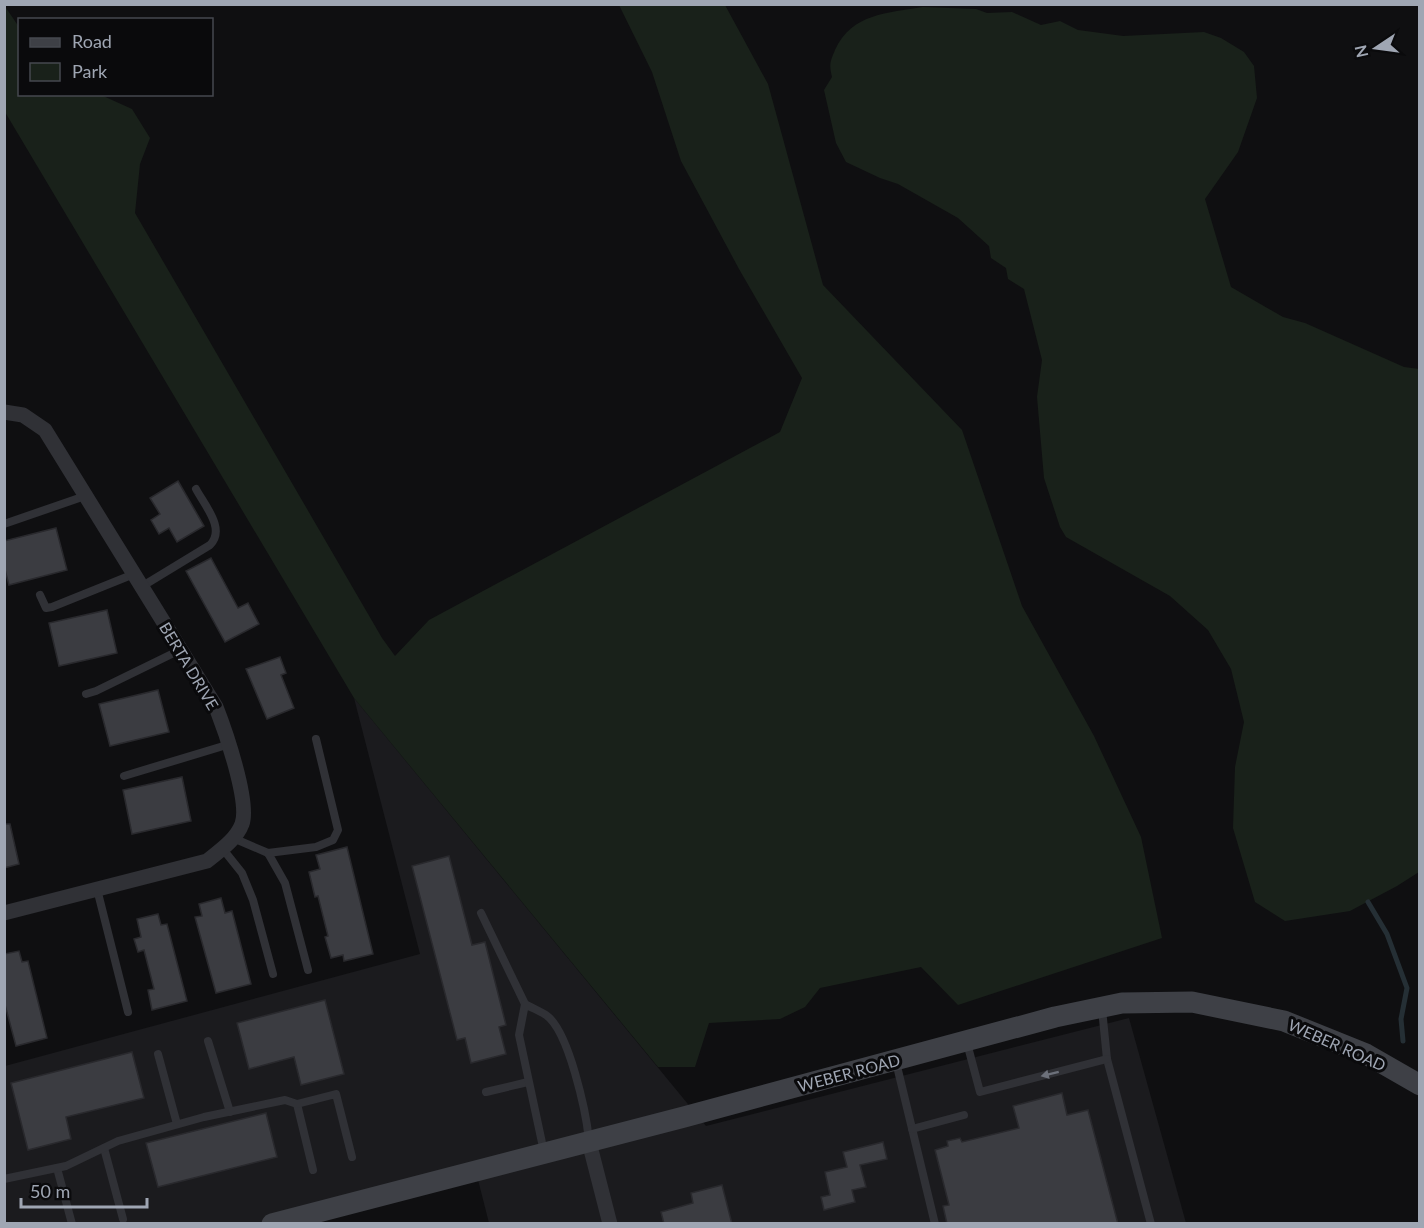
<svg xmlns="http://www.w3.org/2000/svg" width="1424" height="1228" font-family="Lato,sans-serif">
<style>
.built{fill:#1b1b1e}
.green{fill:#19211a}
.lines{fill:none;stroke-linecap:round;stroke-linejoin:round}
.stream{stroke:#252f35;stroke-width:5}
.building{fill:#3b3c41;stroke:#29292d;stroke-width:1.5}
.lane{stroke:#303136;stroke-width:8}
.street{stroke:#303136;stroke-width:15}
.secondary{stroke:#3e4046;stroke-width:21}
.oneway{fill:#6d717b}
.labels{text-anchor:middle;stroke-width:6;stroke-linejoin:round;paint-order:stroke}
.street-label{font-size:16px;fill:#9fa6b3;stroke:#0a0a0c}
</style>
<rect width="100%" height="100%" fill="#0f0f11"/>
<polygon class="built" points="354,698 706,1126 1129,1018 1186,1223 489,1223 475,1168 260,1223 5,1224 5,1066 420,954"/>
<g class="green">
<polygon points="4,5 19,27 20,94 101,95 132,109 150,138 140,164 135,213 382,638 395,656 429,620 780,432 802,378 739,269 681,161 652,72 619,5 725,5 768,84 823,285 962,430 1022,606 1094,736 1141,837 1162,938 958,1005 921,967 820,988 805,1007 780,1019 709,1023 695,1067 658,1067 354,698 5,112"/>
<path d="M923,7L976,9L987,13L1012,12L1041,25L1060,21L1078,30L1123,36L1204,32L1221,38L1244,52L1254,66L1257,98L1238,152L1205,199L1231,287L1283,317L1305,323L1404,367L1419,369V872L1397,886L1350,911L1285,921L1255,902L1233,828L1235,767L1244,722L1231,669L1208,630L1170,596L1066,537L1060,527L1044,478L1037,397L1042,360L1024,289L1008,279L1006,268L991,258L989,246L958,218L898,184L880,178L846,162L836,143L824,90L832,77C829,64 830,62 835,50C852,13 888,13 923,7Z"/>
</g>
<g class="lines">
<polyline class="stream" points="1368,902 1387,934 1407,988 1401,1019 1403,1041"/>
</g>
<g class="building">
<polygon points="178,481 204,526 177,542 169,528 159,534 151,520 160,514 150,498"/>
<polygon points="56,528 67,570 9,585 4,566 4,541"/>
<polygon points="211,558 238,608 248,603 259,624 225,642 186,571"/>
<polygon points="107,610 117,653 59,666 49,623"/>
<polygon points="280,657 286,673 281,675 294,708 267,719 246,669"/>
<polygon points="158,690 169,732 110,746 99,704"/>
<polygon points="182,777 191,821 132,834 123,790"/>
<polygon points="4,824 10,824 19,864 4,868"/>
<polygon points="347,847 373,954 344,961 343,955 331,958 325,937 328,936 318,896 315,897 309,872 320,869 316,855"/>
<polygon points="449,856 472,945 485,942 506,1025 499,1027 506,1054 471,1063 465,1038 457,1040 412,866"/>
<polygon points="221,898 225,913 232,911 251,984 216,993 195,917 202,916 199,904"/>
<polygon points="158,914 161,925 167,924 187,1001 152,1010 148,990 154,989 144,950 138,952 134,939 141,937 137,919"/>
<polygon points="19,951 22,962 28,961 47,1038 16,1046 4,1001 4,954"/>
<polygon points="325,1000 344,1074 301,1085 294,1057 249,1069 237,1023"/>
<polygon points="132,1052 144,1098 66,1117 71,1139 28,1150 11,1083"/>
<polygon points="1062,1093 1067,1115 1088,1110 1118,1224 947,1224 943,1206 949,1205 935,1150 948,1146 947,1141 960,1138 962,1142 1019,1128 1013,1106"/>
<polygon points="266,1113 277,1157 158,1187 146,1143"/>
<polygon points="883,1142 887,1159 860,1165 866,1187 852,1190 855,1202 824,1210 821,1197 830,1195 825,1172 847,1167 843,1152"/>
<polygon points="722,1185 732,1224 664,1224 661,1212 693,1203 691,1193"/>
</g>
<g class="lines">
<g class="lane">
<polyline points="4,524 85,496"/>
<path d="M141,587L210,545C226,529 205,506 196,489"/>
<polyline points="40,595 46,608 52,607 134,574"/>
<polyline points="86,694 96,691 180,650"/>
<polyline points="124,776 230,744"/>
<polyline points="233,838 268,853 285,883 308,970"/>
<polyline points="222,848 242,873 253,900 273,974"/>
<polyline points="268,853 316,847 333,840 338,830 316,739"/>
<polyline points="97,889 128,1012"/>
<polyline points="481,913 525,1004"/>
<polyline points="1102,1009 1107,1059 1151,1224"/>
<polyline points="208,1041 230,1112"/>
<polyline points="967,1043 980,1092 1107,1059"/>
<polyline points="158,1054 177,1124"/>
<polyline points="896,1062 935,1224"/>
<polyline points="486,1092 528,1082"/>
<polyline points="297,1104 313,1170"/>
<polyline points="912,1129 964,1115"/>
<polyline points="104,1148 123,1219"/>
<path d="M544,1152L519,1035L525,1004C532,1008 540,1011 546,1015C569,1031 586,1112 589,1140"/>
<polyline points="57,1168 72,1224"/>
<polyline points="4,1179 66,1166 118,1141 204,1117 285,1100 297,1104 336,1094 352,1157"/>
</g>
<g class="street">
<path d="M4,412L23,415L45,430L216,707C225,730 250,802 242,824C236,840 219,851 207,861L4,913"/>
<polyline points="589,1142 610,1224"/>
</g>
<polyline class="secondary" points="272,1224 684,1117 1055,1017 1122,1003 1192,1002 1284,1021 1366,1054 1420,1085"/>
</g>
<defs><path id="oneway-solid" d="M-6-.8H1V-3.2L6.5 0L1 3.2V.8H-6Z" transform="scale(1.5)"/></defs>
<use class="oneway" href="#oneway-solid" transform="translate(1050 1074) rotate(166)"/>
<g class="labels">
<g class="street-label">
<text transform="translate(189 666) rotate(59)" y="6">BERTA DRIVE</text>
<text transform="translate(1337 1045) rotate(24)" y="6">WEBER ROAD</text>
<text transform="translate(849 1073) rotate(-15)" y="6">WEBER ROAD</text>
</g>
</g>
<rect width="1424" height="1228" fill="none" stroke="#9fa6b3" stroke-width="12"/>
<rect x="18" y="18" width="195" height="78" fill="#0a0a0c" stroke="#46484f" stroke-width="1.5"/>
<rect x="30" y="38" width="30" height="9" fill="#3e4046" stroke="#46484f" stroke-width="1.5"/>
<text x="72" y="48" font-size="18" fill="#9fa6b3">Road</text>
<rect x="30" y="63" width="30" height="18" fill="#19211a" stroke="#46484f" stroke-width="1.5"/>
<text x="72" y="78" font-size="18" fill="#9fa6b3">Park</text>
<g transform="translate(1376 48) rotate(257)" stroke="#0a0a0c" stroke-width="4.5" paint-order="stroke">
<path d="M0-4.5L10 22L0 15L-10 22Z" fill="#9fa6b3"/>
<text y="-9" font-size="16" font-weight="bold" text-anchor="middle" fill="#9fa6b3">N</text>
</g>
<path d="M21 1198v9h126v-9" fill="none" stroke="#9fa6b3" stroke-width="3"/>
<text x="30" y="1198" font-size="18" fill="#9fa6b3" stroke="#0a0a0c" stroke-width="4.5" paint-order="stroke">50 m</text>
</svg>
